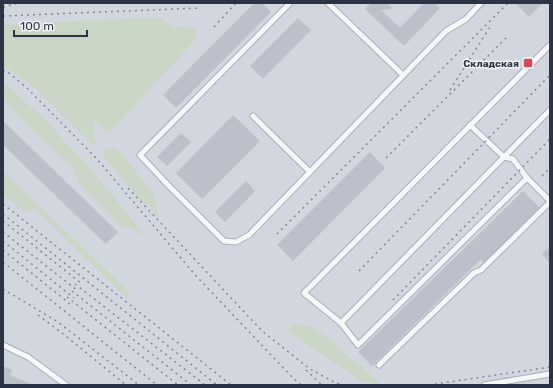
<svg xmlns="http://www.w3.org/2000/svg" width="553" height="388" font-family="Rubik,sans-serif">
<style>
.built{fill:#d2d6de}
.green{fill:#c9d6c5}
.building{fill:#bbc0ca}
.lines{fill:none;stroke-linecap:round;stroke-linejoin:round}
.minor-casing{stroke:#a9aeb7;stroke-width:7}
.minor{stroke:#f7f8fa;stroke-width:5}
.rail{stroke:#7d8696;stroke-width:1.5;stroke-dasharray:2 4;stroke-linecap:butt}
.poi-dot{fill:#d1495b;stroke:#f4f6f9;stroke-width:1.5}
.labels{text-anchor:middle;stroke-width:3;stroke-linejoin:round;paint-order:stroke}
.poi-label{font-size:10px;font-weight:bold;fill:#2b3445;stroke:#f4f6f9;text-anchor:end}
</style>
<rect width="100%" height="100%" fill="#e4e7ec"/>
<rect class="built" x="3" y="3" width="547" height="382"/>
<g class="green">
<polygon points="160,17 173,27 189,27 197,30 194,41 110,132 94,122 95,147 35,88 3,65 3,25"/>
<polygon points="3,83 12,89 48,123 96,175 146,237 130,227 124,229 82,187 73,169 3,100"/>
<polygon points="116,147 154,194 159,220 150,207 143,203 104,157 102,151"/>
<polygon points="3,171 130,293 127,298 34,208 27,213 3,195"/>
<polygon points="295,323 310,327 332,340 344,353 371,375 381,385 361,381 288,331"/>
</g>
<g class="building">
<polygon points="254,3 262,3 271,12 176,108 163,95"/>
<polygon points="371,3 388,3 393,9 381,10 400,28 424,3 435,3 440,8 404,46 365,9"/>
<polygon points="517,3 543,3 529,17 516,4"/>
<polygon points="298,18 311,30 263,79 250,66"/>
<polygon points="233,115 260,141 202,199 176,173"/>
<polygon points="3,121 118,232 106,244 3,145"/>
<polygon points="181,133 191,142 167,166 157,157"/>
<polygon points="370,152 385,168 293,261 277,245"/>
<polygon points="246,181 255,191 225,222 215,212"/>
<polygon points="523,191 540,208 484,263 480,260 372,366 358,352"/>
<polygon points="550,247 550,263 542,254"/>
<polygon points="3,366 12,370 10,375 33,385 6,385 3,384"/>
</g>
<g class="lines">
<defs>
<g id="minor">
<polyline points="290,3 140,155 168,185 224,241 236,242 249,235 446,31 466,19 481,3"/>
<polyline points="328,3 403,75"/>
<polyline points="550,45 304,293 341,323 550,110"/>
<polyline points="253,116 310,172"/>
<polyline points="470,125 504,157 513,159 527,178"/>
<polyline points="341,323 358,345 527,178 550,201"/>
<polyline points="3,345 28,357 66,385"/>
<polyline points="379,365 474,273 481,270 550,202"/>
<polyline points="484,385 550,374"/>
</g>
</defs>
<use href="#minor" class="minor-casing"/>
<use href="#minor" class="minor"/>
<g class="rail">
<polyline points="3,7 18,3"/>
<polyline points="3,16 200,8"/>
<polyline points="214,27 236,3"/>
<polyline points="3,70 9,73 27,88 97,159 197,277 292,377 301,385"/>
<polyline points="450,90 490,27"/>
<polyline points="386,158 507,37"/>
<polyline points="542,176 550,168"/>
<polyline points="128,188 262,331 310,369 334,382 343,385"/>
<polyline points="3,204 231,385"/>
<polyline points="3,214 217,385"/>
<polyline points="3,221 82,284"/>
<polyline points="3,232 78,291"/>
<polyline points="277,234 508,3"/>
<polyline points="3,241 74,298"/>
<polyline points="3,250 70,304"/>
<polyline points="3,262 157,385"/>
<polyline points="359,271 550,75"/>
<polyline points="75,284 205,385"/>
<polyline points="3,289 58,322 139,385"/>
<polyline points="72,291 191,385"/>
<polyline points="67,297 178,385"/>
<polyline points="393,300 550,139"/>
<polyline points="38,315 62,333 126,385"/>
<polyline points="306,370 322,385"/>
<polyline points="429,385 550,367"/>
</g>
</g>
<rect class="poi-dot" x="523" y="58" width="10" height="10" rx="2"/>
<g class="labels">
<g class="poi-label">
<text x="519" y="67">Складская</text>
</g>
</g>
<rect width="553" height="388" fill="none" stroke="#2b3445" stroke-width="8"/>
<path d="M14 30v6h73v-6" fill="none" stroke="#2b3445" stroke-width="2"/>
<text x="20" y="30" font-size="12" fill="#2b3445" stroke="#f4f6f9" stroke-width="3" paint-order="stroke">100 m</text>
</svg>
